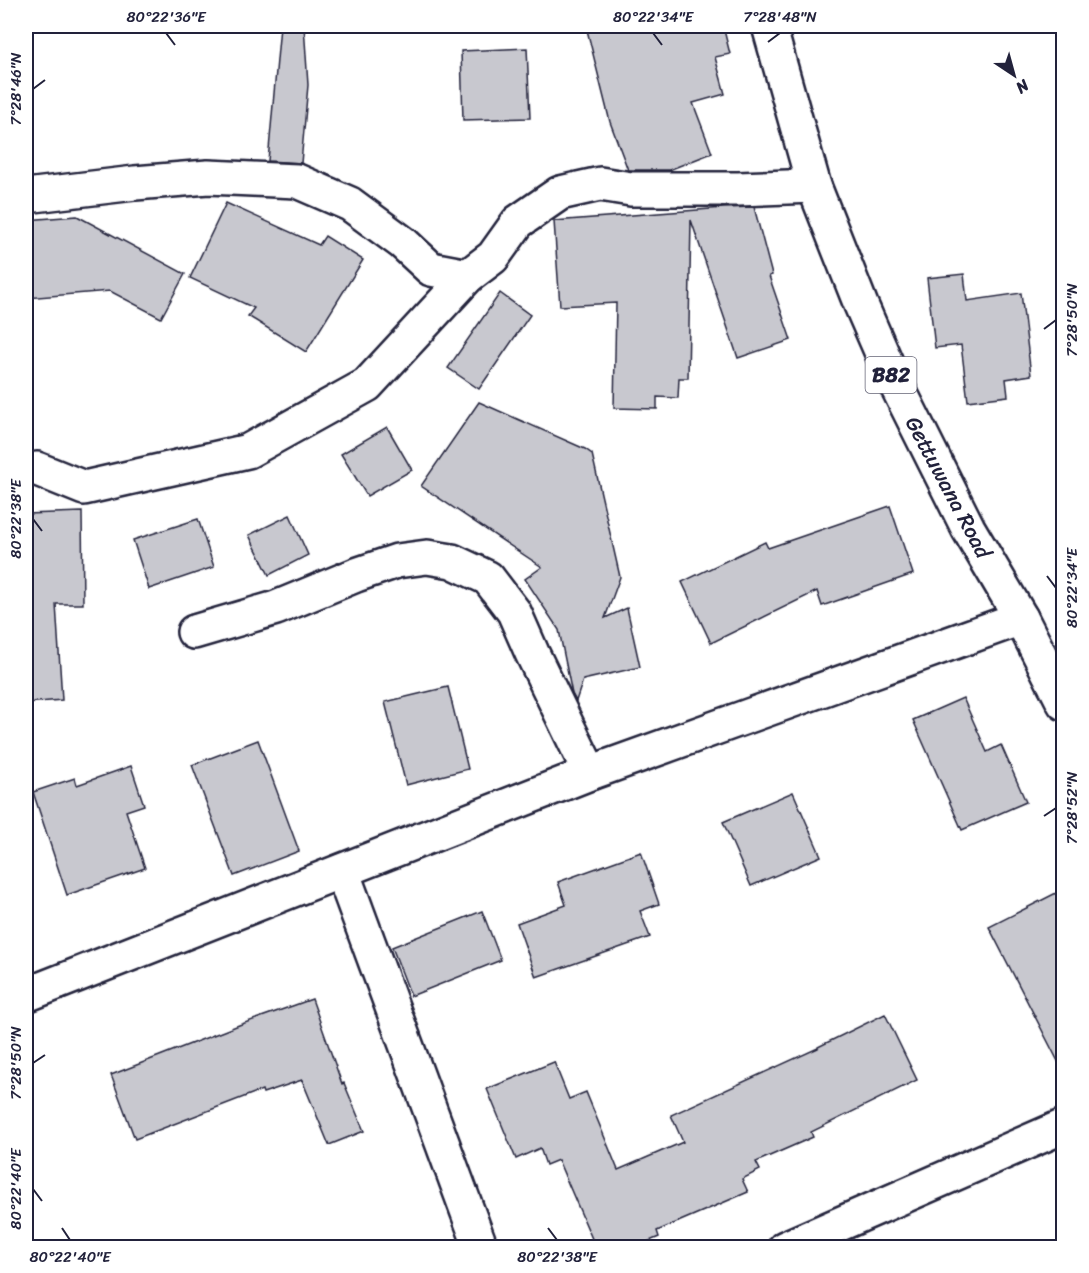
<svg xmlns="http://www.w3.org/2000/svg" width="1089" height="1273" font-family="Sriracha,sans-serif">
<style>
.building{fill:#c8c8cf;stroke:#22223b;stroke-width:1.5}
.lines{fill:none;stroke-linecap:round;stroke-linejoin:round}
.minor-casing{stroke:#22223b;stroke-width:38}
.tertiary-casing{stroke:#22223b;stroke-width:38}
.primary-casing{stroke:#22223b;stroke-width:38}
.minor{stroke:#fff;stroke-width:33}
.tertiary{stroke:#fff;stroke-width:33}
.primary{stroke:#fff;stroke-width:33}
.ticks{fill:none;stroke:#22223b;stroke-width:2}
.labels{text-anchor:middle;stroke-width:4.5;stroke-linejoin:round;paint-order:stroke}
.shield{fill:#fff;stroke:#646476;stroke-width:1.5}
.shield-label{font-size:21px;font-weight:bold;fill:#22223b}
.street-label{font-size:22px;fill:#22223b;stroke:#fff}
.neatline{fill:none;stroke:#22223b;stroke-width:2}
.ticks-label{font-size:15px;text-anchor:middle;fill:#22223b}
</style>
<rect width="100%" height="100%" fill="#fff"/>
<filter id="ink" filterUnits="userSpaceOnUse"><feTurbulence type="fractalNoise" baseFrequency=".0167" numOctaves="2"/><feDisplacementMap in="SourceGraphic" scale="12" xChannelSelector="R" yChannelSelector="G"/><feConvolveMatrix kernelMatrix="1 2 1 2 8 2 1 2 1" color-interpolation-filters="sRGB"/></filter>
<g filter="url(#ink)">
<g class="building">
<polygon points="280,26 304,26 308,85 301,163 268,161"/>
<polygon points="586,26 723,26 730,54 715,57 725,94 693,103 712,153 669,170 628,170 610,122"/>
<polygon points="527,48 530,118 463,120 461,51"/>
<polygon points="226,203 319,245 325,236 363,260 306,352 248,316 254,308 190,278"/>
<polygon points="754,207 772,275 769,276 791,340 738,358 691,220 688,378 679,378 678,398 657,397 657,409 614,408 616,303 560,306 554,221 724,208"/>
<polygon points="77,216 185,274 161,318 110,291 26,298 26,220"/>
<polygon points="964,274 967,301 1021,293 1031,375 1006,379 1008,396 968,401 961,345 935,348 927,278"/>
<polygon points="500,293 530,315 479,389 448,368"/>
<polygon points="479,402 585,449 592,454 620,577 605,618 627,608 640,667 583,680 576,701 572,694 559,630 525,579 542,567 421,486"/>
<polygon points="387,427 412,470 367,496 341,454"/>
<polygon points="890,506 913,574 822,606 817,591 711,643 682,582 765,542 768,548"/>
<polygon points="82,512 83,604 56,604 62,700 26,703 26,514"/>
<polygon points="290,515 308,555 269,575 249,535"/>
<polygon points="198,519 214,567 149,589 133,540"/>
<polygon points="448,687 468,769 406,785 385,702"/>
<polygon points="963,698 987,752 1001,745 1026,802 962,830 913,720"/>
<polygon points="258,740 299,851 234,876 192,765"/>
<polygon points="131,766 144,805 126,811 145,868 67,895 33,792 75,778 77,785"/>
<polygon points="793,792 821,856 751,886 723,822"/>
<polygon points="641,852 659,904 640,911 650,937 536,977 517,923 566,905 558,882"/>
<polygon points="1064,889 1064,1073 989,927"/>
<polygon points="482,911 501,960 411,996 392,947"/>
<polygon points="312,999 342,1084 344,1083 364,1131 329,1145 302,1080 263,1093 262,1090 135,1139 111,1075 239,1025"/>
<polygon points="885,1014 917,1080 811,1132 813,1137 756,1162 760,1170 742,1179 748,1192 657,1231 659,1237 633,1248 596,1248 558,1160 546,1165 540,1148 516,1159 487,1089 554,1062 569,1099 586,1092 618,1170 683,1142 671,1115 818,1048 818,1047"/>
</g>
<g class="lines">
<defs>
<g id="minor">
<polyline points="26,196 135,183 208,177 297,181 350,204 403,243 431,269 468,276"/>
<polyline points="37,469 84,488 248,451 367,385 468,276 493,257 518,222 560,193 600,184 631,189 738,189 814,186"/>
<polyline points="194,632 276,608 356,575 397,561 427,557 452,561 488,578 514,612 532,653 590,773"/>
<polyline points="342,871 481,1248"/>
<polyline points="785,1248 1064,1126"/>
</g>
<polyline id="tertiary" points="26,995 590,773 1021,618"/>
<polyline id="primary" points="769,26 814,186 861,305 891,374 968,528 1021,618 1064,703"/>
</defs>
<use href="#minor" class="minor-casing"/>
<use href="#tertiary" class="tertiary-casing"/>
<use href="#primary" class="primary-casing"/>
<use href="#minor" class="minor"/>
<use href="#tertiary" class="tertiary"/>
<use href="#primary" class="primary"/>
</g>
</g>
<path class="ticks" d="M166,33L175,45M653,33L662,45M768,42L780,33M33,89L45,80M1044,329L1056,320M33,519L42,531M1047,576L1056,588M1044,816L1056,808M33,1063L45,1055M33,1189L42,1201M62,1228L70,1240M548,1228L557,1240"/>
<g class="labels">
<rect class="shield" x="865.5" y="357" width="51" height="36" rx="4.5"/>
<g class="shield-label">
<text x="891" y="382">B82</text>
</g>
<g class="street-label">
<text transform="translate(949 487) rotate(62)" y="8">Gettuwana Road</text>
</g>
</g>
<rect width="1089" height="1273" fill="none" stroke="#fff" stroke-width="66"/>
<g transform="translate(1014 75) rotate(144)" stroke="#ffffff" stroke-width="4.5" paint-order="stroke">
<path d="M0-4.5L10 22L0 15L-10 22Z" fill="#22223b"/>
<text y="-9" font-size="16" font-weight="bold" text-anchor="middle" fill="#22223b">N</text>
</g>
<rect x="33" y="33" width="1023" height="1207" class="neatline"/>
<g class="ticks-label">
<text x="166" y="22">80°22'36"E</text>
<text x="653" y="22">80°22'34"E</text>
<text x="780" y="22">7°28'48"N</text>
<text transform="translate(16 89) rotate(-90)" y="5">7°28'46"N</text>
<text transform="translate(1072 320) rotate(-90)" y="5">7°28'50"N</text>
<text transform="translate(16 519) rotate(-90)" y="5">80°22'38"E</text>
<text transform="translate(1072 588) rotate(-90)" y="5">80°22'34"E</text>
<text transform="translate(1072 808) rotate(-90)" y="5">7°28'52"N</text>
<text transform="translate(16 1063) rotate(-90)" y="5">7°28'50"N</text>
<text transform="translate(16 1189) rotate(-90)" y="5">80°22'40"E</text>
<text x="70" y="1262">80°22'40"E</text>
<text x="557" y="1262">80°22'38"E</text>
</g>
</svg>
